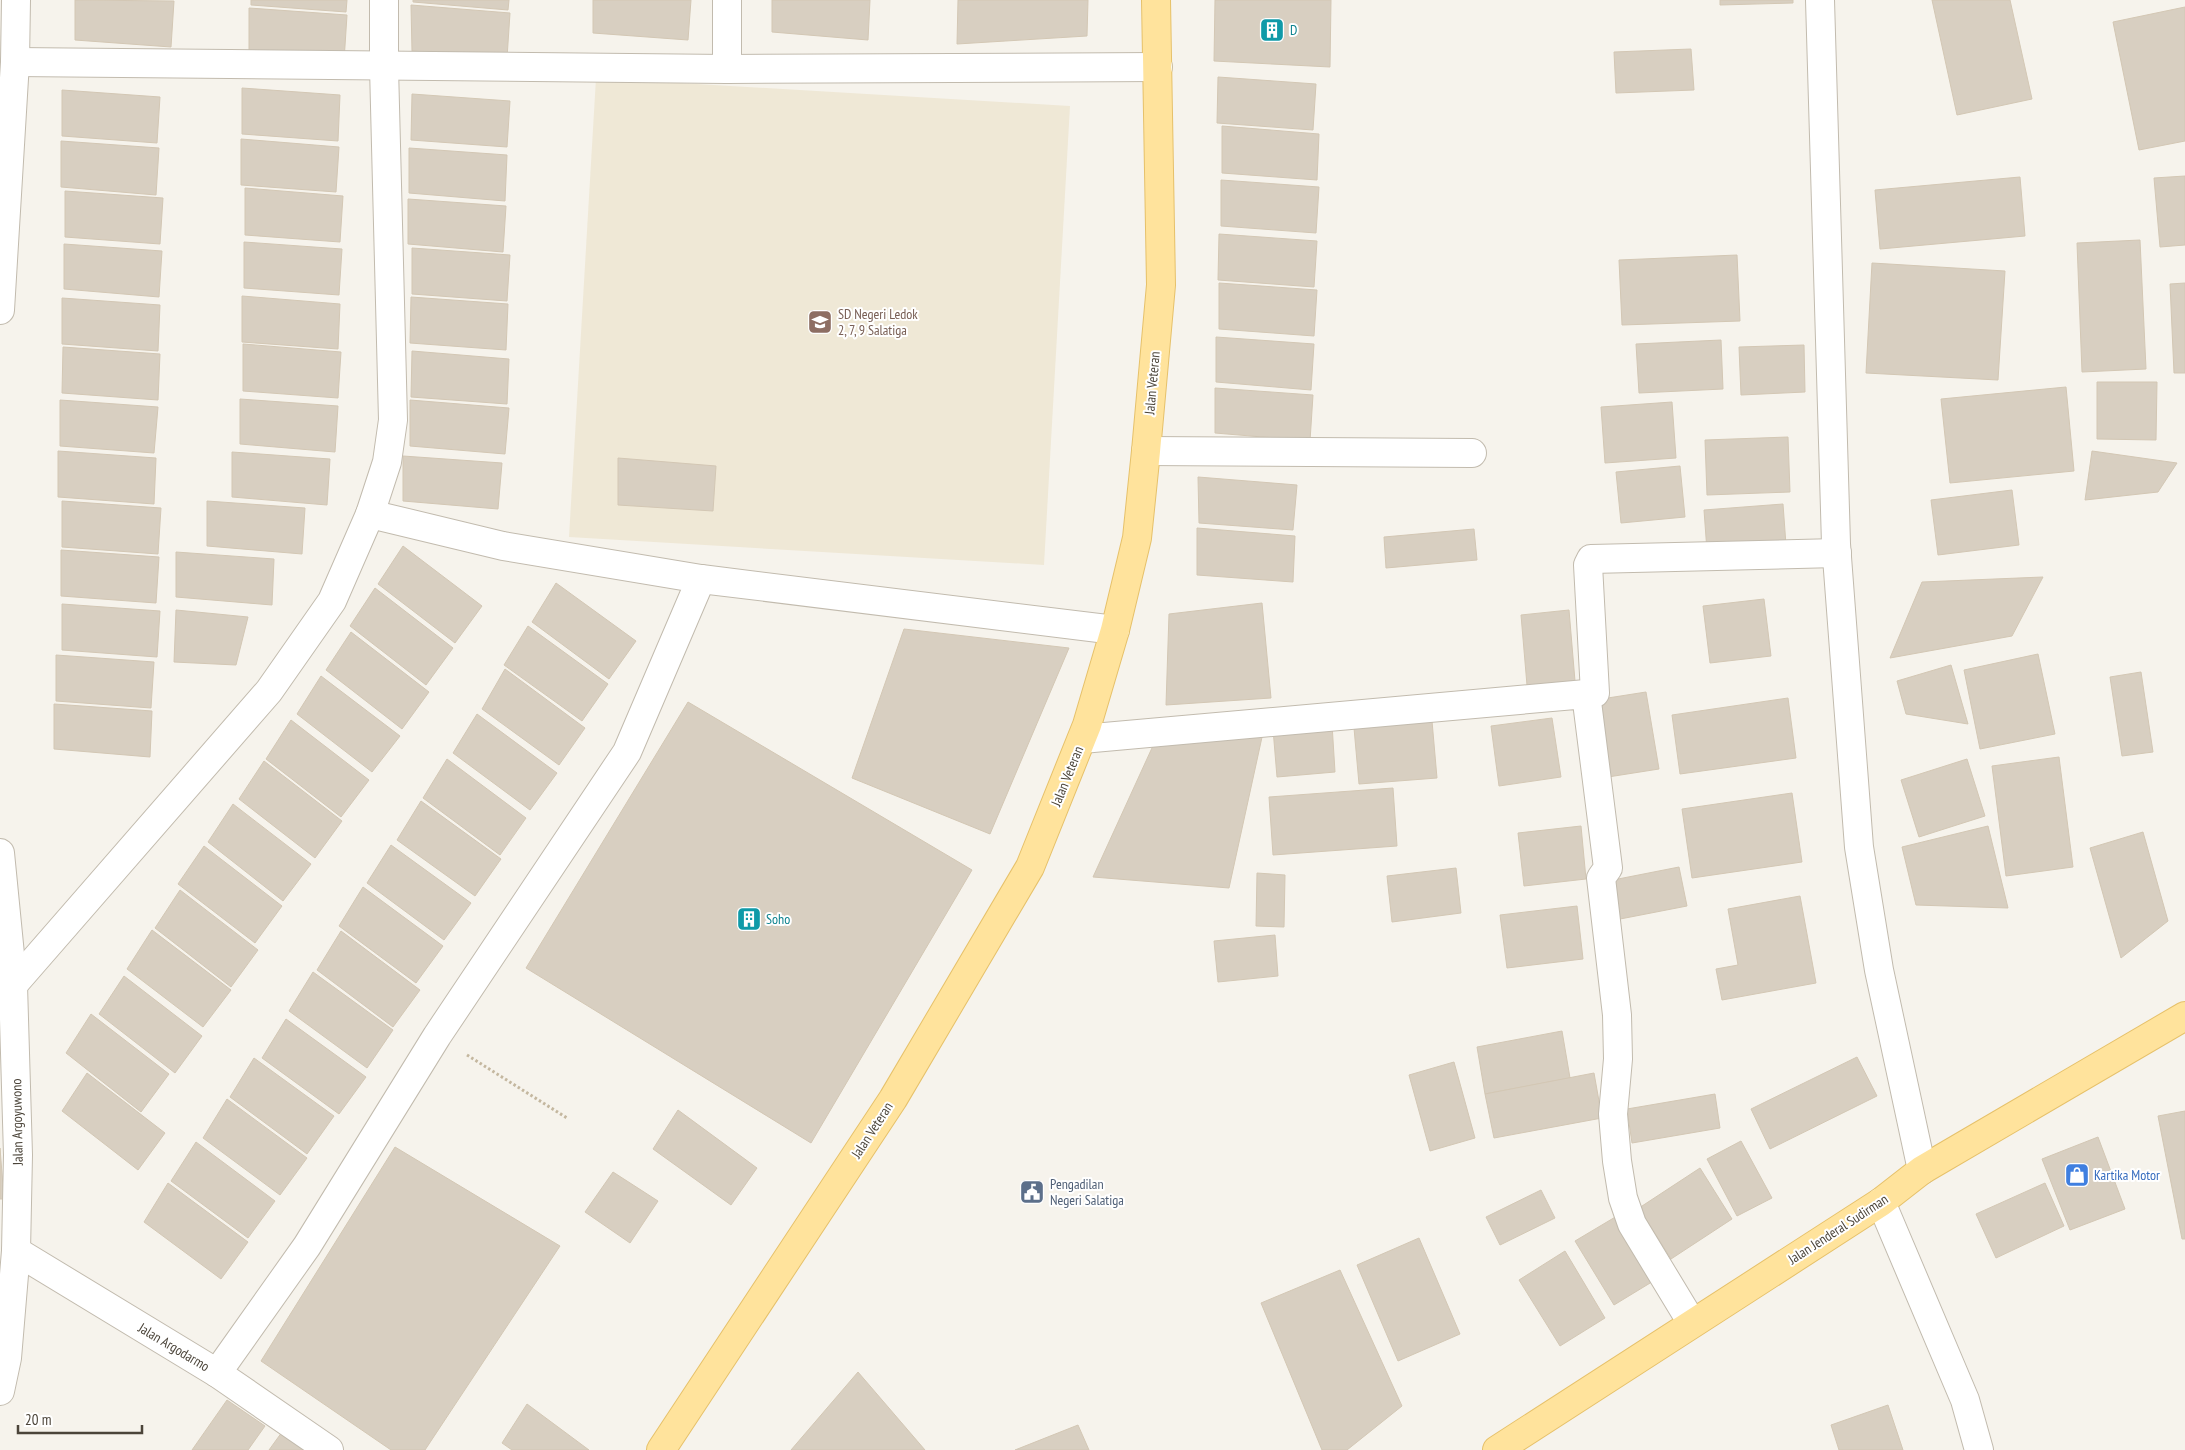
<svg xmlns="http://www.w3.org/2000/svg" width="2185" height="1450" font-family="'PT Sans Narrow',sans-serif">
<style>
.education{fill:#efe8d6}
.building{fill:#d8cfc1;stroke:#d3c7b4}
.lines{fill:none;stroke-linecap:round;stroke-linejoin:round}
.street-casing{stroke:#c2bbae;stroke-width:30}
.primary-casing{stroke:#e6c16a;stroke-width:30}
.path{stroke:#c4b79f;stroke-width:3;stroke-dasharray:2.5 2.5;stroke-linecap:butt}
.street{stroke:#fff;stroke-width:28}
.primary{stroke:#ffe39c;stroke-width:28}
.labels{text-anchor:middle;stroke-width:4;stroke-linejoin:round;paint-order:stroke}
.culture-label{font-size:14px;fill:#0d838f;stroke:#fff;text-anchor:start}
.education-label{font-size:14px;fill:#785e54;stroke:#fff;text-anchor:start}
.street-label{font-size:14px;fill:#4b4439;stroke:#fff}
.shop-label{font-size:14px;fill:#366cbe;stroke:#fff;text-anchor:start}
.service-label{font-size:14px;fill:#4e5e75;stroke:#fff;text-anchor:start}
</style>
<rect width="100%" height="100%" fill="#f6f3ec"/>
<polygon class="education" points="596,78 1070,106 1044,565 569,537"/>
<g class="building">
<polygon points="75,0 174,1 171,47 75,40"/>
<polygon points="251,0 347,0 346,12 251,5"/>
<polygon points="413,0 509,0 508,10 413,2"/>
<polygon points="593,0 691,0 688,40 593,33"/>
<polygon points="772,0 870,0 868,40 772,32"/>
<polygon points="958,0 1088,0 1087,36 957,44"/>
<polygon points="1215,0 1331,0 1330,67 1214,61"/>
<polygon points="1720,0 1793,0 1793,3 1720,5"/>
<polygon points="1932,0 2010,0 2032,99 1957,115"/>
<polygon points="411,5 510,13 507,58 412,51"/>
<polygon points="2185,7 2185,141 2139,150 2113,22"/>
<polygon points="249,8 347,15 344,61 249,54"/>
<polygon points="1691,49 1694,90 1616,93 1614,52"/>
<polygon points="1218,77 1316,84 1313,130 1217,123"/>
<polygon points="242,88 340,95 338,141 242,134"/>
<polygon points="62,90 160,97 157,143 62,136"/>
<polygon points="412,94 510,101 507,147 411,140"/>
<polygon points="1222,126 1319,134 1317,180 1222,173"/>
<polygon points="241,139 339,147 336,192 241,185"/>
<polygon points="61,141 159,148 156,195 61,187"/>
<polygon points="409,148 507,155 505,201 409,193"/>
<polygon points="2185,176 2185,245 2160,247 2154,178"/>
<polygon points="2020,177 2025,236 1880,249 1875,190"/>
<polygon points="1221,180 1319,187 1316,233 1221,226"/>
<polygon points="245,188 343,196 340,242 245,235"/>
<polygon points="65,191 163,198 160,244 65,237"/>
<polygon points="408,199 506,206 503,252 408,244"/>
<polygon points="1219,234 1317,241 1314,287 1218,280"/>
<polygon points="2140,240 2146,369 2082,372 2077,243"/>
<polygon points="244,242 342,249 339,295 244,288"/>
<polygon points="64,244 162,251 159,297 64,289"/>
<polygon points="412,248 510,255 507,301 412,294"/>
<polygon points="1737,255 1740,321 1622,325 1619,260"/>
<polygon points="1872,263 2005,271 1998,380 1866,373"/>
<polygon points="1219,283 1317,290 1314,336 1219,329"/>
<polygon points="2185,283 2185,373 2174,373 2170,284"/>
<polygon points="242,296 340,304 338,349 242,342"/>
<polygon points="411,297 508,304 506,350 410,343"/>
<polygon points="62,298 160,305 158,351 62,344"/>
<polygon points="1216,337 1314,344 1311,390 1216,382"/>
<polygon points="1721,340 1723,389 1639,393 1636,344"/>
<polygon points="243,344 341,352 338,398 243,391"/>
<polygon points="1804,345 1805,392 1741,395 1739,347"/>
<polygon points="63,347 160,354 158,400 62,393"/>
<polygon points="412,351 509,359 507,404 411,397"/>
<polygon points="2097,382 2157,382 2156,440 2097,439"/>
<polygon points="2066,387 2074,471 1950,483 1941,399"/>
<polygon points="1215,388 1313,395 1310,441 1215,433"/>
<polygon points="240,399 338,406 335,452 240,444"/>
<polygon points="60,400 158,407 154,453 60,446"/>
<polygon points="410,400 509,408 505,454 410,446"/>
<polygon points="1672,402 1676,458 1605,463 1601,407"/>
<polygon points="1788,437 1790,492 1707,495 1705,440"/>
<polygon points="58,451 156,458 154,504 58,497"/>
<polygon points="2092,451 2177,463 2158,492 2085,500"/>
<polygon points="232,452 330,459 327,505 232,497"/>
<polygon points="403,456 502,463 498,509 403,501"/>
<polygon points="618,458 716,466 713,511 618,505"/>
<polygon points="1680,466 1685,517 1621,523 1616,472"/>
<polygon points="1198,477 1297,485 1293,530 1199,523"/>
<polygon points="2012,490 2019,545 1938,555 1931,500"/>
<polygon points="62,501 161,508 158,554 62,547"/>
<polygon points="207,501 305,508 302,554 207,546"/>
<polygon points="1783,504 1786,545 1707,551 1704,510"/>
<polygon points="1197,528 1295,536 1293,582 1197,575"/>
<polygon points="1474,529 1477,560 1386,568 1384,537"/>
<polygon points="403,546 482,606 455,643 378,584"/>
<polygon points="61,550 159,557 156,603 61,596"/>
<polygon points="176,552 274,559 272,605 176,597"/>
<polygon points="2043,577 2012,636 1890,658 1922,582"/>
<polygon points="556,583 636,641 609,679 532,622"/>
<polygon points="375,588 453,648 426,685 350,626"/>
<polygon points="1764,599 1771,656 1710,663 1703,606"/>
<polygon points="1262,603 1271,698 1166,705 1169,614"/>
<polygon points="62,604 160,611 157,657 62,650"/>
<polygon points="176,610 248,617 236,665 174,662"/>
<polygon points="1569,610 1576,693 1528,697 1521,615"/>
<polygon points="528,626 608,684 582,721 504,665"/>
<polygon points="904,629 1069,648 990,834 852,778"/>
<polygon points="351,632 429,692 402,729 326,670"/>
<polygon points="2038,654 2055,734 1980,749 1964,670"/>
<polygon points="56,655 154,662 151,708 56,701"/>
<polygon points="1951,665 1968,724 1906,714 1897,681"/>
<polygon points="505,669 585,728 559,765 482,709"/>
<polygon points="2141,672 2153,752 2122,756 2110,677"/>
<polygon points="321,676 400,736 372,772 297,714"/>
<polygon points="1646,692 1659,769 1608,777 1595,700"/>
<polygon points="1788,698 1796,758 1680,774 1672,715"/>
<polygon points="688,702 972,870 811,1143 526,968"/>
<polygon points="54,704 152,711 150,757 54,749"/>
<polygon points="477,714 557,773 530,810 453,753"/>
<polygon points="1552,718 1561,777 1499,786 1491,726"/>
<polygon points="291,720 369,780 341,817 266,759"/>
<polygon points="1432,721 1437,778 1359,784 1354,728"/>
<polygon points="1332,724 1335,772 1277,777 1273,729"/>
<polygon points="1264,728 1229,888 1093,877 1157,737"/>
<polygon points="2059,757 2073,867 2006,876 1992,766"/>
<polygon points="447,759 526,818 500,855 423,798"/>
<polygon points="1967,759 1985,816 1919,837 1901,780"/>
<polygon points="264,761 342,821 315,858 239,799"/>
<polygon points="1393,788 1397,846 1273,855 1269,797"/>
<polygon points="1792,793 1802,862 1692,878 1682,809"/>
<polygon points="421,801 501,859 475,896 397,840"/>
<polygon points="233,804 311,864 283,901 208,842"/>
<polygon points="1581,826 1586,879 1524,886 1518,833"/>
<polygon points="1988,826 2008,908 1916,905 1902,847"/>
<polygon points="2143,832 2168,921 2121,958 2090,848"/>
<polygon points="391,845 471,903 444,940 367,883"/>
<polygon points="204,846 282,906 255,943 178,884"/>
<polygon points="1679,867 1687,906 1615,920 1608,881"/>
<polygon points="1456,868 1461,913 1392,922 1387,876"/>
<polygon points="1257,873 1285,875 1284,927 1256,926"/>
<polygon points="363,887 443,946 416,983 339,926"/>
<polygon points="180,890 258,950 231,987 155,928"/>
<polygon points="1800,896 1816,983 1722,1000 1716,969 1738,965 1728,909"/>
<polygon points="1577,906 1583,959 1507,968 1500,915"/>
<polygon points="152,930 231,990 203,1027 127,969"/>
<polygon points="341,931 420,990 393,1027 317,970"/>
<polygon points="1275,935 1278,976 1218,982 1214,941"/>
<polygon points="313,972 393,1030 367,1068 289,1011"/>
<polygon points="124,976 202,1036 175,1073 99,1014"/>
<polygon points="91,1014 169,1074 141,1112 66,1053"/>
<polygon points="286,1019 366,1077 339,1114 262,1058"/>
<polygon points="1562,1031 1570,1078 1485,1094 1477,1047"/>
<polygon points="1857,1057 1877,1096 1770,1149 1751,1109"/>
<polygon points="254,1058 334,1116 307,1154 230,1097"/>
<polygon points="1454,1062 1475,1138 1430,1151 1409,1075"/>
<polygon points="87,1073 165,1133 138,1170 62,1111"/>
<polygon points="1594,1073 1602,1118 1494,1138 1485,1094"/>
<polygon points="1715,1094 1720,1128 1632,1143 1627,1109"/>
<polygon points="227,1099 307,1158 280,1195 203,1138"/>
<polygon points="678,1110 757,1168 731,1205 653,1149"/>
<polygon points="2185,1111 2185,1239 2182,1239 2158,1116"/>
<polygon points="2098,1137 2125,1209 2070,1230 2042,1159"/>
<polygon points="1741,1141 1772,1198 1737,1216 1707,1159"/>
<polygon points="196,1142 275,1201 248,1238 171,1181"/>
<polygon points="395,1147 560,1246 425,1450 391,1450 261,1361"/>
<polygon points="0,1148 4,1199 0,1199"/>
<polygon points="1700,1168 1732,1219 1671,1259 1639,1208"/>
<polygon points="613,1172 658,1201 630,1243 585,1212"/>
<polygon points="168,1183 248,1242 221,1279 144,1222"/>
<polygon points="2045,1183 2064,1226 1996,1258 1976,1214"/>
<polygon points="1541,1190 1555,1218 1500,1245 1486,1217"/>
<polygon points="1622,1213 1660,1277 1614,1305 1575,1241"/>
<polygon points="1419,1238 1460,1334 1398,1361 1357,1265"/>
<polygon points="1565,1251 1605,1318 1560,1346 1519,1280"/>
<polygon points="1340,1270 1402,1406 1347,1450 1322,1450 1261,1303"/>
<polygon points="858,1372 925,1450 791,1450"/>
<polygon points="227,1400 265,1426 248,1450 192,1450"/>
<polygon points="527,1404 589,1450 512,1450 502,1443"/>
<polygon points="1888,1405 1903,1450 1839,1450 1831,1425"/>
<polygon points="1078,1425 1089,1450 1015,1450"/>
<polygon points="282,1432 307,1450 269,1450"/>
</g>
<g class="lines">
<defs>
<g id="street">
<polyline points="1820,0 1836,544 1859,847 1879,970 1922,1170"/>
<polyline points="15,62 727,69 1158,67"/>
<polyline points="727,69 727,0"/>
<polyline points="0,310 15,62 16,0"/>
<polyline points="1146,451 1472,453"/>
<polyline points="370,514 503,546 701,579 1115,630"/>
<polyline points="1586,694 1595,693 1588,565 1591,559 1837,553"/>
<polyline points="1082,739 1586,694 1608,868 1601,878 1617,1015 1618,1059 1613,1114 1617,1161 1623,1198 1632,1224 1692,1323"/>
<polyline points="0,853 13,985 18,1155 16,1251 7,1358 0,1391"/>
<polyline points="13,985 269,691 332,601 370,514 387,462 393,420 384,67 384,0"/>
<polyline points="1881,1202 1965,1400 1979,1450"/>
<polyline points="16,1251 217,1373 329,1450"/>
<polyline points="217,1373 307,1246 437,1036 627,752 701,579"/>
</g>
<g id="primary">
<polyline points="661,1450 893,1099 1030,867 1087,725 1115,630 1137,538 1146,451 1161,285 1156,0"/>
<polyline points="1497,1450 1881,1202 1922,1170 2185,1016"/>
</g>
</defs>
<use href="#street" class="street-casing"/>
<use href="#primary" class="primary-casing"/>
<polyline class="path" points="467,1055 567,1118"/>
<use href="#street" class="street"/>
<use href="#primary" class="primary"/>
</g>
<defs>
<symbol id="building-square" viewBox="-11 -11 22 22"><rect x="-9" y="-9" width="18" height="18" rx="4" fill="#0f9aa8" stroke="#fff"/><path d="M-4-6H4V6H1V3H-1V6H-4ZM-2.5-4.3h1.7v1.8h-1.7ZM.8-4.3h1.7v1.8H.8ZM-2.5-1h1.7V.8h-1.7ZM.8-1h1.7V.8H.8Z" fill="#fff"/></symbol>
<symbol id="school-square" viewBox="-11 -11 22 22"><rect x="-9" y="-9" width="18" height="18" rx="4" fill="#8d6e63" stroke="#fff"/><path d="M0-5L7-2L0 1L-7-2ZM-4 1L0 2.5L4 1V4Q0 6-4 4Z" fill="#fff"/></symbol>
<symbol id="shop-square" viewBox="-11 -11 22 22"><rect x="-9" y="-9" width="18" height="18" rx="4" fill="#3f7fe0" stroke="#fff"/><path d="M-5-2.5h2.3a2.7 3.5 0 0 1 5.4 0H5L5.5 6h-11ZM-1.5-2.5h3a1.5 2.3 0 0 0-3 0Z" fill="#fff"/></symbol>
<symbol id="civic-square" viewBox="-11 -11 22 22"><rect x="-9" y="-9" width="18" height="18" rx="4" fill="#5c6f8a" stroke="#fff"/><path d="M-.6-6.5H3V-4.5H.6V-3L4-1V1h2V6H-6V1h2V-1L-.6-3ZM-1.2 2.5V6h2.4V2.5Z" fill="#fff"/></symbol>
</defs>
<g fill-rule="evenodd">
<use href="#building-square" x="1258" y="16" width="28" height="28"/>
<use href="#school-square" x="806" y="308" width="28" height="28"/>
<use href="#building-square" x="735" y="905" width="28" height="28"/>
<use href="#shop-square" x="2063" y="1161" width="28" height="28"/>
<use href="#civic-square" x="1018" y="1178" width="28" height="28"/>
</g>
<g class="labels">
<g class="culture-label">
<text x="1290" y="35">D</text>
<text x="766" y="924">Soho</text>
</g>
<g class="education-label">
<text x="838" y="319">SD Negeri Ledok<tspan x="838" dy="16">2, 7, 9 Salatiga</tspan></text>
</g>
<g class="street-label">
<text transform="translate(1152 383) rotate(-85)" y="5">Jalan Veteran</text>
<text transform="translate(1067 776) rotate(-68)" y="5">Jalan Veteran</text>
<text transform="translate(17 1122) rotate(-91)" y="5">Jalan Argoyuwono</text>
<text transform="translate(872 1130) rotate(-57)" y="5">Jalan Veteran</text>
<text transform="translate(1838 1229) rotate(-33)" y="5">Jalan Jenderal Sudirman</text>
<text transform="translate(174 1347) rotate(31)" y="5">Jalan Argodarmo</text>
</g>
<g class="shop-label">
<text x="2094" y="1180">Kartika Motor</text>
</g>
<g class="service-label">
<text x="1050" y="1189">Pengadilan<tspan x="1050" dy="16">Negeri Salatiga</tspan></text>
</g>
</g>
<path d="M18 1425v8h124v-8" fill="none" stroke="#4b4439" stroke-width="2.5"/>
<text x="25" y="1425" font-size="15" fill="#4b4439" stroke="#ffffff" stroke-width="4" paint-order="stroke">20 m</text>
</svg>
